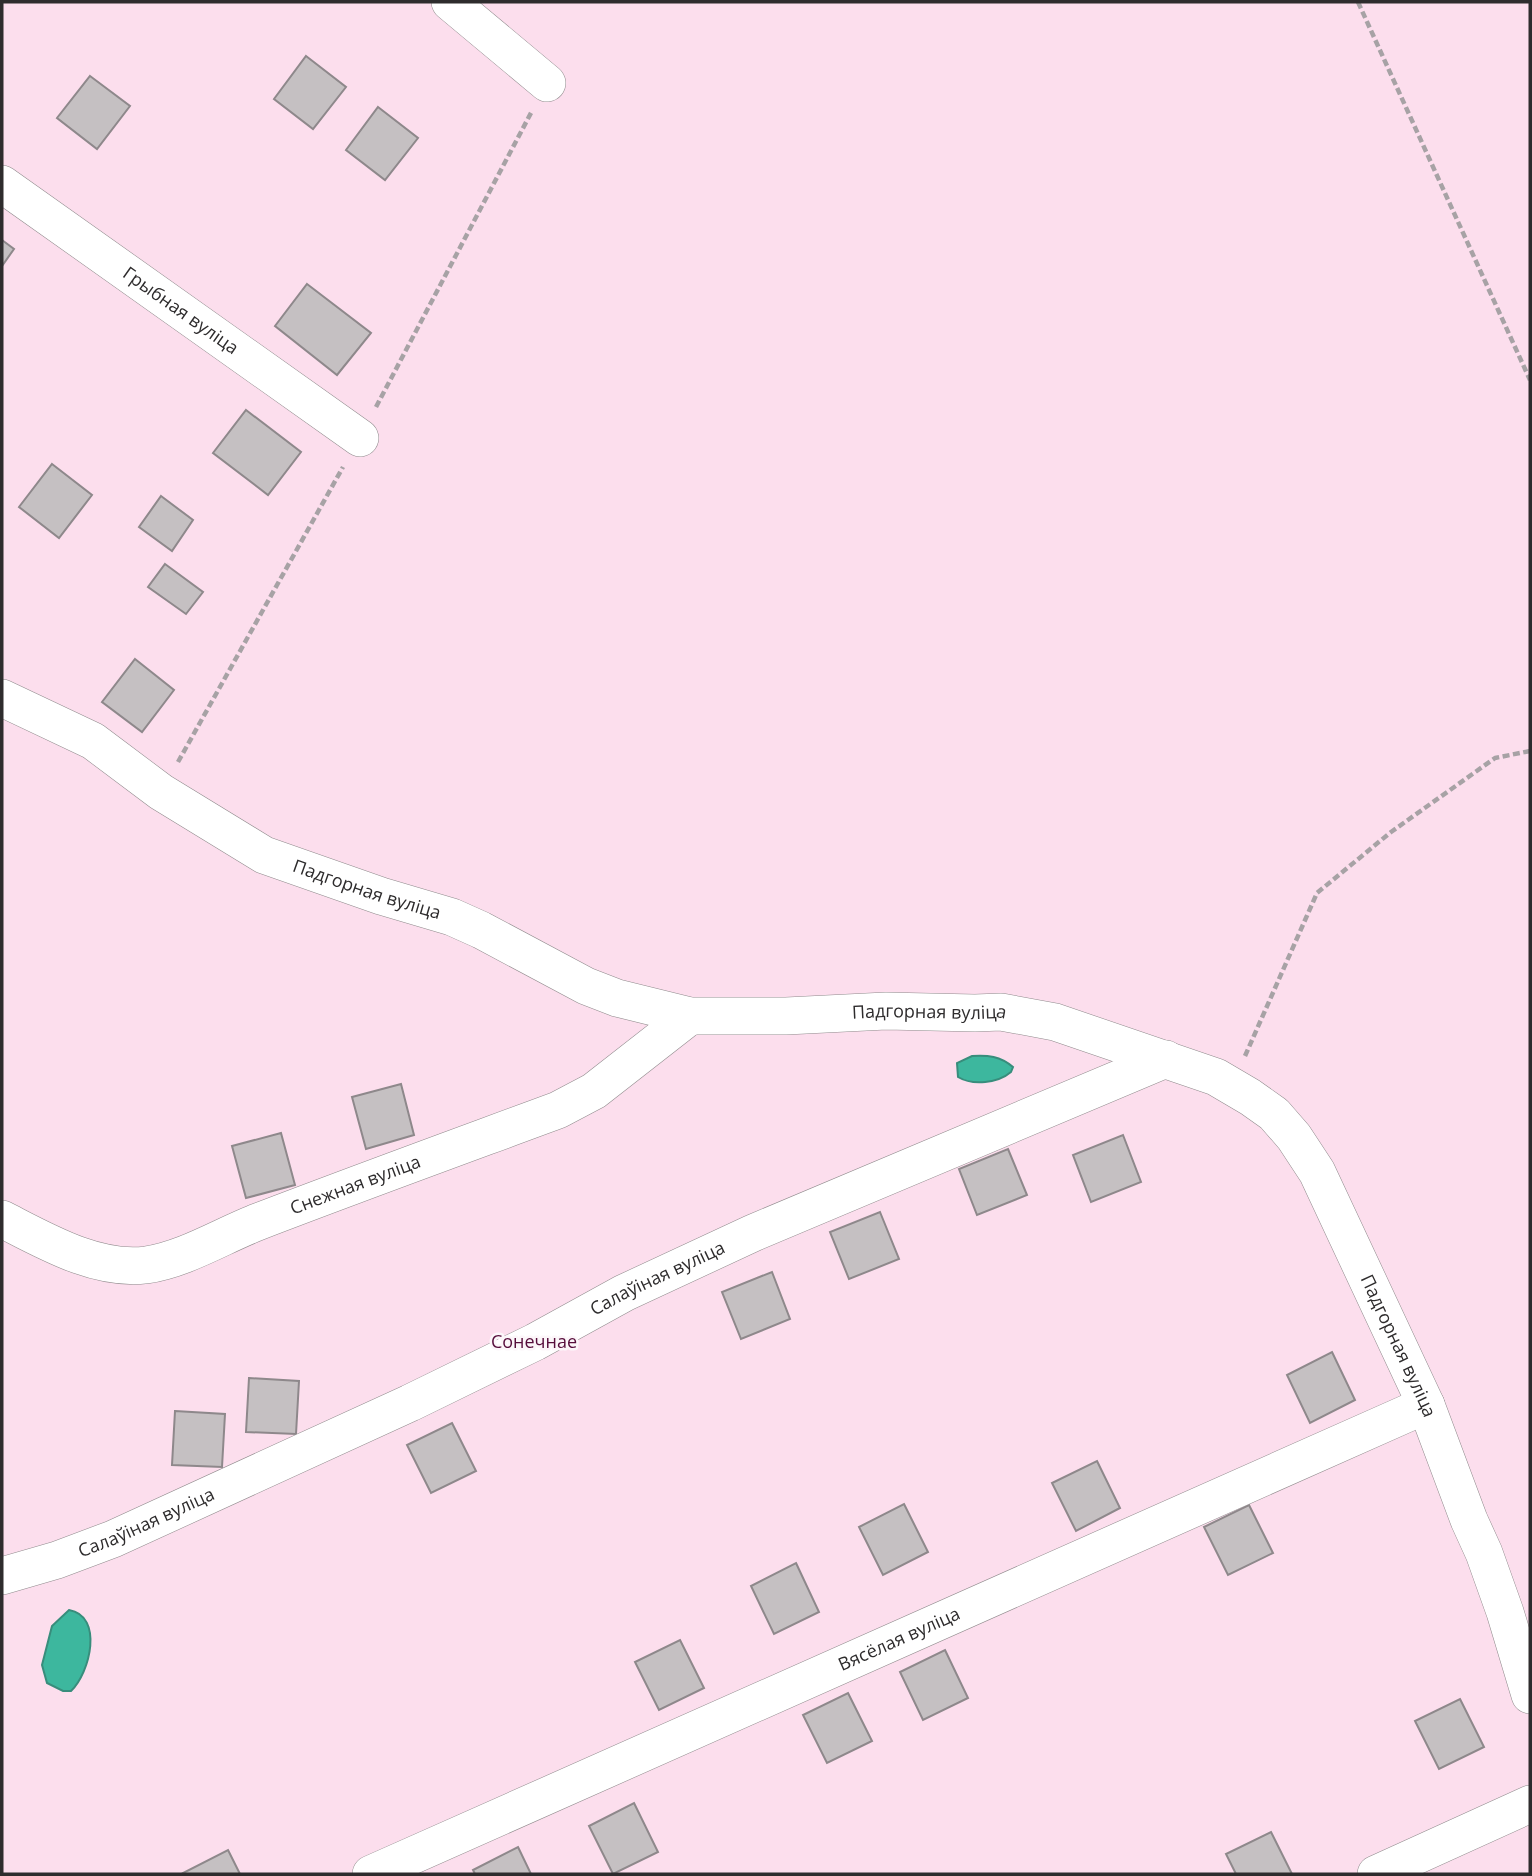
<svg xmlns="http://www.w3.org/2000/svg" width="1532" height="1876" font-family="'Open Sans',sans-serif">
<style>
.green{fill:#fcdeed}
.water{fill:#3db79e;stroke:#388d7c;stroke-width:2}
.building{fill:#c5c0c2;stroke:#8e888b;stroke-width:2}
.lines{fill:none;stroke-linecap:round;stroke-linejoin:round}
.street-casing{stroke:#908b8d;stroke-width:38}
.path{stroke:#a7a2a5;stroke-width:4.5;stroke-dasharray:7 3.5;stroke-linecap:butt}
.street{stroke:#fff;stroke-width:37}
.labels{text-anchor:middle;stroke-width:5;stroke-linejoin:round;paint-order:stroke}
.street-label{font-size:18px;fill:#2e2c2d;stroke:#fcf6f9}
.park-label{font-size:18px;fill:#560d3b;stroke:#fcf6f9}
</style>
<rect width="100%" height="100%" fill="#fcf6f9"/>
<rect class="green" x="2" y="2" width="1528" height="1872"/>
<g class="water">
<path d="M972,1056C988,1055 1000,1056 1013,1067L1011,1072C998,1083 973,1086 958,1077L957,1063Z"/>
<path d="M69,1610C104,1616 90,1673 71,1691H63L47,1683L42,1665L52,1626Z"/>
</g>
<g class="building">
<polygon points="306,56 346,87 313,129 274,99"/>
<polygon points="90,76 130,106 97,149 57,118"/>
<polygon points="378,107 418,138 385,180 346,150"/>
<polygon points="2,240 14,249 2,266"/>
<polygon points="307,284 371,333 337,375 275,326"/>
<polygon points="246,410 301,452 268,495 213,453"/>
<polygon points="52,464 92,495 59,538 19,507"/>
<polygon points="161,496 193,520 172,551 139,527"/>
<polygon points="165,564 203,592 186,614 148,587"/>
<polygon points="135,659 174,690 142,732 102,702"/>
<polygon points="401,1084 414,1135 366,1149 352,1097"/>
<polygon points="281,1133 295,1185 246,1198 232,1146"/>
<polygon points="1123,1135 1141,1182 1091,1202 1073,1155"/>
<polygon points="1008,1149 1027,1195 977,1215 959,1169"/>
<polygon points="880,1212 899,1259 849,1279 830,1232"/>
<polygon points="772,1272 790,1319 741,1339 722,1292"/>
<polygon points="1332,1352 1355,1400 1310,1423 1287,1375"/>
<polygon points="249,1378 299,1381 296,1434 246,1432"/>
<polygon points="175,1411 225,1414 222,1467 172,1465"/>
<polygon points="452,1423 476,1471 431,1493 407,1445"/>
<polygon points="1097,1461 1120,1508 1076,1531 1052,1483"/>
<polygon points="904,1504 928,1552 883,1575 859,1527"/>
<polygon points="1249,1505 1273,1553 1228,1575 1204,1527"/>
<polygon points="796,1563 819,1612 774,1634 751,1586"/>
<polygon points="680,1640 704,1688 659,1710 635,1662"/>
<polygon points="945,1650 968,1698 923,1720 900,1672"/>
<polygon points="848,1693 872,1741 827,1763 803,1715"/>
<polygon points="1460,1699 1484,1747 1439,1769 1415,1721"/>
<polygon points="634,1803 658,1852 613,1874 589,1826"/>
<polygon points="1271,1832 1292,1874 1236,1874 1226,1854"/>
<polygon points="518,1847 531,1874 475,1874 473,1870"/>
<polygon points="228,1850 240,1874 184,1874 183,1873"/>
</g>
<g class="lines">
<defs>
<g id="street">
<polyline points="450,2 547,83"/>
<path id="s1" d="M2,184L360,438"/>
<path id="s2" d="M2,698L93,741L161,792L264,855L381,896L452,917L481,930L586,986L617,998L690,1016H786L886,1011L975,1013L1001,1012L1055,1022L1216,1077L1250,1097L1274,1114L1294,1137L1317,1172L1426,1405L1469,1520L1484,1553L1505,1612L1530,1695"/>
<path id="s3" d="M2,1219C45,1241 96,1271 146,1265C186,1259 223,1235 260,1221C359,1183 458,1147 558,1110L594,1091L690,1016"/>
<path id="s4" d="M2,1576L57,1560L113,1539L410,1403L535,1342L624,1293L753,1233L1166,1059"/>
<path id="s5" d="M371,1874L1426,1405"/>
<polyline points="1376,1874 1530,1804"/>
</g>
</defs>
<use href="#street" class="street-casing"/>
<g class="path">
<polyline points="1358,2 1530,380"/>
<polyline points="376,407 532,111"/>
<polyline points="178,762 343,467"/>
<polyline points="1245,1056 1317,893 1391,832 1495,758 1530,751"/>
</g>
<use href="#street" class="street"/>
</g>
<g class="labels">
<g class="street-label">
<text dy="6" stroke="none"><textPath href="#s1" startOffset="219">Грыбная вуліца</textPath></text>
<text dy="6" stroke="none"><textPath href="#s2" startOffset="415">Падгорная вуліца</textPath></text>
<text dy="6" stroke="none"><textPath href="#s2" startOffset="1003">Падгорная вуліца</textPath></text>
<text dy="6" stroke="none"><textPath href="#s3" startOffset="378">Снежная вуліца</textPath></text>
<text dy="6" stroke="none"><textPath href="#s4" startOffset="721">Салаўіная вуліца</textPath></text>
<text dy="6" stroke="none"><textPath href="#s2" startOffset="1633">Падгорная вуліца</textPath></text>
<text dy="6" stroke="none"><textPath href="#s4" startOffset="154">Салаўіная вуліца</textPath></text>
<text dy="6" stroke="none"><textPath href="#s5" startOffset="578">Вясёлая вуліца</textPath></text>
</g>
<g class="park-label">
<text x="534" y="1348">Сонечнае</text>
</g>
</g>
<rect width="1532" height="1876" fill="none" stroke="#2e2c2d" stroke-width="7"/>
</svg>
